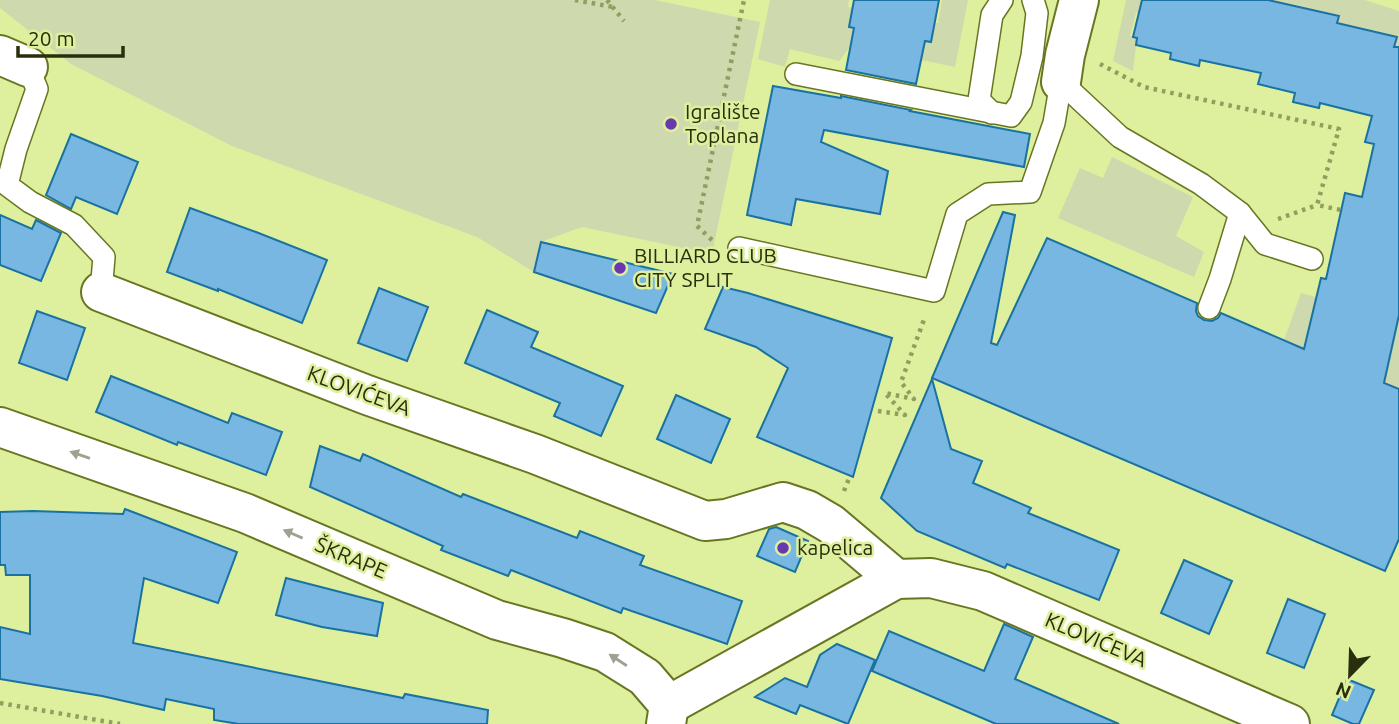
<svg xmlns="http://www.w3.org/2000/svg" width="1399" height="724" font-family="Ubuntu,sans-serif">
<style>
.green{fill:#cfd9ae}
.building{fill:#78b7e1;stroke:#1a72a1;stroke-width:2}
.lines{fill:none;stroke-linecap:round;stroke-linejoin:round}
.service-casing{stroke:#687622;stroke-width:24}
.minor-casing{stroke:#687622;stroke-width:42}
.path{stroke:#919e60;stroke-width:4.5;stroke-dasharray:3.5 5;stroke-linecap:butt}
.service{stroke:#fff;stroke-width:21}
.minor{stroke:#fff;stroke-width:38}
.oneway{fill:#9fa192}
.poi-dot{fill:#6937ae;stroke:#def09d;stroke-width:2.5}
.labels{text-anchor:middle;stroke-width:5;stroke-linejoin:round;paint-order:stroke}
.poi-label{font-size:21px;fill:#292f0d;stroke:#def09d;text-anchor:start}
.street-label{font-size:21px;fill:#292f0d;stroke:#def09d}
</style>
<rect width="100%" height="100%" fill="#def09d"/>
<g class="green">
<polygon points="0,0 655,0 760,22 712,254 582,227 541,242 534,272 477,237 232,146 71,64 0,8"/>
<polygon points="770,0 849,0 848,7 852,8 849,27 854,28 850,47 839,61 790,49 785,67 758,59"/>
<polygon points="942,0 968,0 955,67 921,60 925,41 934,23 938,23"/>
<polygon points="1126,0 1142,0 1139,13 1136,13 1130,36 1137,38 1133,71 1113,61"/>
<polygon points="1274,0 1365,0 1399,11 1399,77 1388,75 1396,37 1375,32 1365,40 1367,30 1337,23 1339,16 1271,13"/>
<polygon points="1112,157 1193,197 1176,236 1204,252 1194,277 1058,218 1080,168 1103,178"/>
<polygon points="1301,293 1333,302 1369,331 1394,337 1399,308 1399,389 1284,340"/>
</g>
<g class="building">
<polygon points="854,0 939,0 931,42 925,41 916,84 846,70 854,28 849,27"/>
<polygon points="1142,0 1268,0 1339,16 1337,23 1397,37 1394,47 1399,47 1399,315 1384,383 1399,389 1399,539 1385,571 932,378 1003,212 1015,215 991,343 997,345 1047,238 1197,303 1196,311 1198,316 1204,320 1212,321 1218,318 1221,313 1304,349 1321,278 1326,279 1345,193 1362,197 1374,144 1365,142 1372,116 1320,103 1319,108 1293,102 1295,93 1258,84 1261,73 1200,60 1199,66 1170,59 1171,53 1136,45 1137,38 1133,37"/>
<polygon points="773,86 841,98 841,96 911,110 910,111 1030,134 1024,167 824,130 821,142 888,171 880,214 796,199 791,225 747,215"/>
<polygon points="71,134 138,162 117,214 76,197 71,209 46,195"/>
<polygon points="190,208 256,232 327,260 302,323 218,289 218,291 167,272"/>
<polygon points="0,215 32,229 36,220 61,233 41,281 0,265"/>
<polygon points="541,242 673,274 656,313 534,272"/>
<polygon points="723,287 748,293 892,338 853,477 757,437 788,368 756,347 705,329"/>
<polygon points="379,288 428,307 407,361 358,343"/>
<polygon points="487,310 538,332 531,347 623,386 601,436 554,416 560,403 465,363"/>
<polygon points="37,311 85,328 67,380 19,363"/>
<polygon points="111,376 228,423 232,413 282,432 266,475 178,442 177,445 96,412"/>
<polygon points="932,379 951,449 982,461 973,483 1031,508 1028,513 1119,550 1099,600 1007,564 1005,568 917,531 881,498"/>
<polygon points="676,395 730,419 711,463 657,439"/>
<polygon points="320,446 360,461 363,454 461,497 463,494 577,538 580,531 644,556 640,565 742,601 727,644 623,608 621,613 511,570 508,576 441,550 443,546 310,487"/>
<polygon points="125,509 237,552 218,603 144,578 133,643 403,698 405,694 488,710 487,724 239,724 214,720 214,709 166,699 164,710 102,696 0,679 0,627 30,634 30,575 6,575 5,565 0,565 0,512 33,511 123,514"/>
<polygon points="776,527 808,541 795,572 757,556 769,529"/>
<polygon points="1184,560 1232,581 1209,634 1161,613"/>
<polygon points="286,578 383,603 377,636 322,627 276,615"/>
<polygon points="1288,599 1325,614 1304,668 1267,653"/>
<polygon points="1004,624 1033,637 1015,679 1119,724 996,724 872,671 889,631 984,671"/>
<polygon points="837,644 875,660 848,724 800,705 796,714 755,697 785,678 807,687 820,655"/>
<polygon points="1347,679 1374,690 1359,724 1353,724 1332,715"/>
</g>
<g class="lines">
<defs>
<g id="service">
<polyline points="28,67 37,89 16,149 7,185 30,202 74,225 104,257 101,292"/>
<polyline points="796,74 1011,116 1021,102 1032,56 1037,13 1033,0"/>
<polyline points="1061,82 1120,137 1201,184 1240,213 1265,244 1312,259"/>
<polyline points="992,113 979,100 992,15 1002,0"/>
<polyline points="739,248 934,291 957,214 988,194 1030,192 1054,123 1061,82"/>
<polyline points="1209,308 1220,279 1240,213"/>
</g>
<g id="minor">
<polyline points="0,55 28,67"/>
<polyline points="1061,82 1065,55 1079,0"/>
<polyline points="101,292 367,395 535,454 705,521 726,519 783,502 807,510 831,524 896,579"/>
<polyline points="0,427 245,513 497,620 563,638 605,652 645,677 669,705 666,724"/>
<polyline points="669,705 896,579 931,578 983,591 1290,724"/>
</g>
</defs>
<use href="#service" class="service-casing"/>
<use href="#minor" class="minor-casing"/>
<g class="path">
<polyline points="575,0 613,7"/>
<polyline points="607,0 624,21"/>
<polyline points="1100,64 1144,87 1339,129 1317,205 1341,210"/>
<polyline points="1278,219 1317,205"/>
<polyline points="712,240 697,226 744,0"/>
<polyline points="878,411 905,415 885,393 914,399 901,382 925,317"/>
<polyline points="844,491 850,476"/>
<polyline points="0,703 120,724"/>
</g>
<use href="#service" class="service"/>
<use href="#minor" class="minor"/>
</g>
<defs><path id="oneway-solid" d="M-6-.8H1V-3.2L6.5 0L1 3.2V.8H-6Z" transform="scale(1.75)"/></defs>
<g class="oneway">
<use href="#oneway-solid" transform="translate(80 455) rotate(-161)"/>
<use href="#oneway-solid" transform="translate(293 534) rotate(-157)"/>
<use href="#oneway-solid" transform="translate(618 660) rotate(-147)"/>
</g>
<g class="poi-dot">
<circle cx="671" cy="124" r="7"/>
<circle cx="620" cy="268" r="7"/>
<circle cx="783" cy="548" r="7"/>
</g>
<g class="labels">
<g class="poi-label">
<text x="685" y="119">Igralište<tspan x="685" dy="24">Toplana</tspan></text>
<text x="634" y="263">BILLIARD CLUB<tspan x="634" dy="24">CITY SPLIT</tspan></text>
<text x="797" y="555">kapelica</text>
</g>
<g class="street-label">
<text transform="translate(359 391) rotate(20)" y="7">KLOVIĆEVA</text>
<text transform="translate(351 558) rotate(23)" y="7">ŠKRAPE</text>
<text transform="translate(1096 640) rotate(23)" y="7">KLOVIĆEVA</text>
</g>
</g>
<g transform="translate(1350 675) rotate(203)" stroke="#def09d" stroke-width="5" paint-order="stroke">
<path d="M0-5L12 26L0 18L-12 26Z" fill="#292f0d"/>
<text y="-10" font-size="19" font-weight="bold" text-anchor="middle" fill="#292f0d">N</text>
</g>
<path d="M18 46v10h105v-10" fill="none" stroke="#292f0d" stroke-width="3.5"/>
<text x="28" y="46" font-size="21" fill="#292f0d" stroke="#def09d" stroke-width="5" paint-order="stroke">20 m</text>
</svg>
